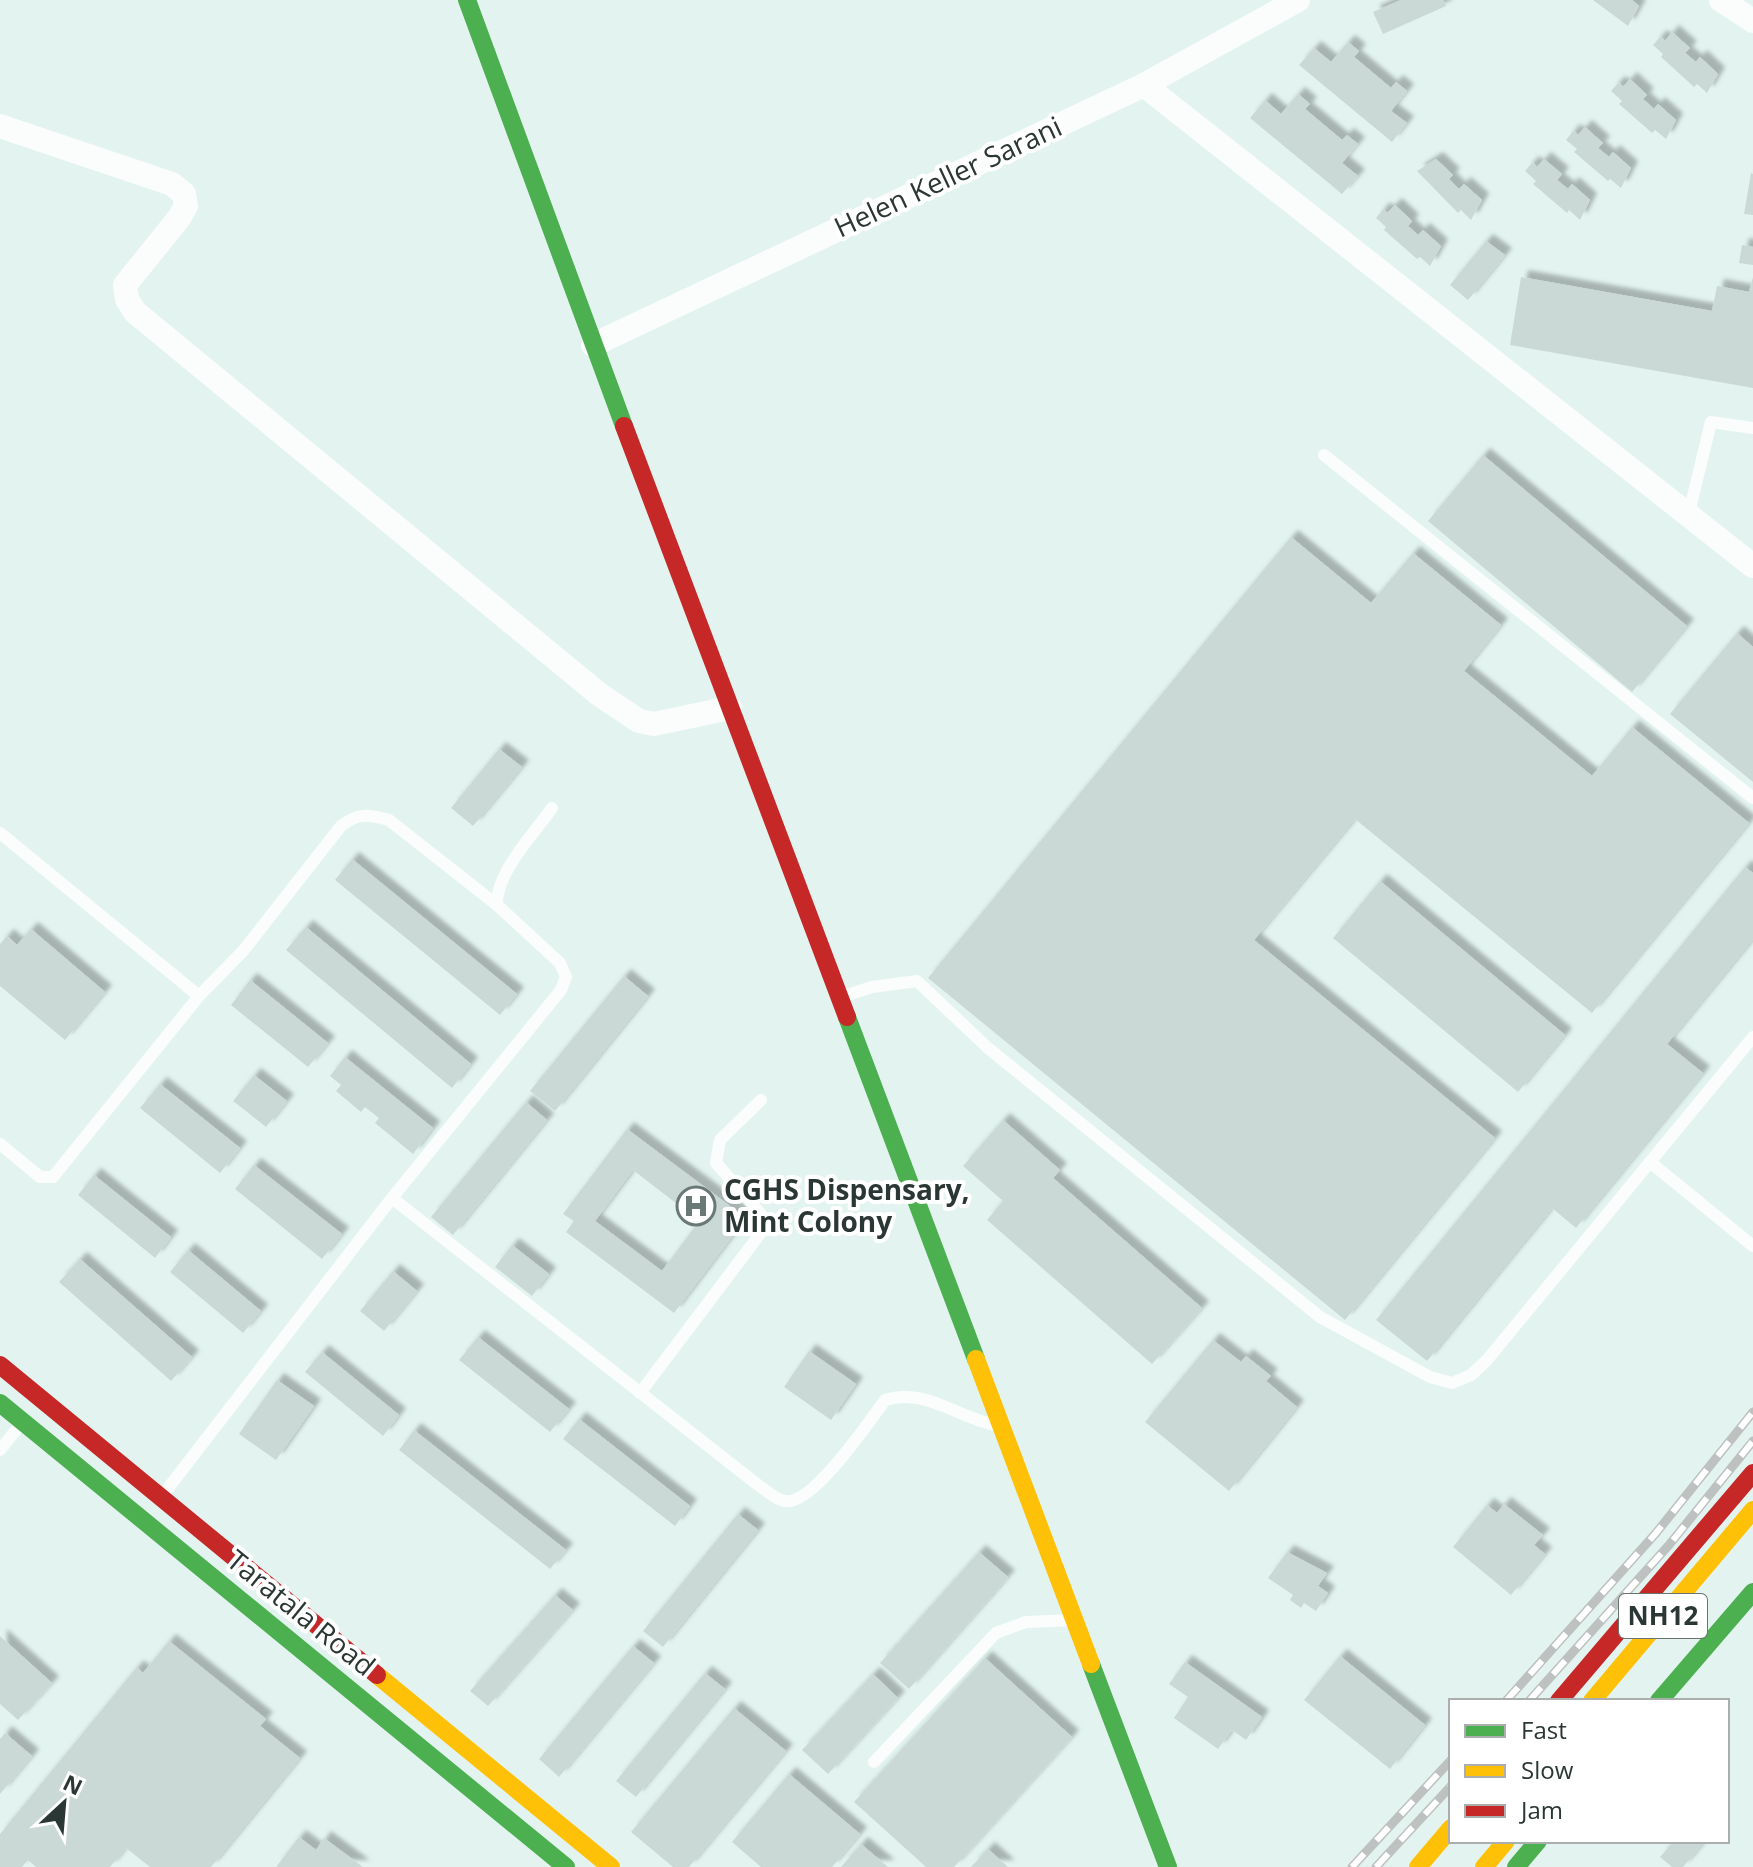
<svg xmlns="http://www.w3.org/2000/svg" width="1753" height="1867" font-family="'Open Sans',sans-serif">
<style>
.building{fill:#cbd9d6;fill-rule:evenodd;filter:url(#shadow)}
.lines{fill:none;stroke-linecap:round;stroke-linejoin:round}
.lane{stroke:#fbfdfd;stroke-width:12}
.street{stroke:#fbfdfd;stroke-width:24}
.fast{stroke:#4caf50;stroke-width:18}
.slow{stroke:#ffc107;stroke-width:18}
.jam{stroke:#c62828;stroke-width:18}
.rail-casing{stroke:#bdc1c0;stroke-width:9}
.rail{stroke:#fff;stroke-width:6;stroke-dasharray:18;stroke-linecap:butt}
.labels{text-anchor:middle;stroke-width:8;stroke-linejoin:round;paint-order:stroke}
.shield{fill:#fff;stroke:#6b7371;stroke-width:2}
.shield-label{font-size:26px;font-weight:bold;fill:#2b3734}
.street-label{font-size:28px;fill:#2b3734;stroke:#fff}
.poi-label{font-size:28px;font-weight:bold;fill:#2b3734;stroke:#fff;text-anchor:start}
</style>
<defs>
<filter id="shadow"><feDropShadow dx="7" dy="-7" stdDeviation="2" flood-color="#0004"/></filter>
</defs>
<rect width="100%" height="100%" fill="#e3f4f0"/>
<g class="building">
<polygon points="1401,0 1443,0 1446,6 1383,34 1373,12"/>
<polygon points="1593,0 1632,0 1639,6 1628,26"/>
<polygon points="1672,32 1690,48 1685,53 1696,62 1700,57 1718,74 1707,93 1697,84 1694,87 1661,57 1663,54 1653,45 1660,37 1665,41"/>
<polygon points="1348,42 1359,51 1354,57 1391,88 1396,82 1407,91 1391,111 1407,123 1392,142 1299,65 1314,48 1331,62"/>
<polygon points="1630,79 1647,95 1643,99 1654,109 1658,104 1676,120 1666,139 1655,130 1652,133 1619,104 1622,101 1611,91 1618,83 1623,87"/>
<polygon points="1298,94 1310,104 1305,109 1342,140 1347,135 1358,144 1342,163 1358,176 1342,194 1250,118 1265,100 1281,114"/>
<polygon points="1585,127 1603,143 1598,148 1609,157 1613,152 1631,168 1621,188 1610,179 1608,181 1574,152 1577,149 1566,140 1573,131 1578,135"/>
<polygon points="1436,159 1453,175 1449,179 1459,189 1464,184 1482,200 1471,220 1461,210 1458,213 1417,171"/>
<polygon points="1544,159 1562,174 1557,180 1568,189 1572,184 1590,200 1580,220 1569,210 1567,213 1533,184 1536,181 1525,171 1532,163 1537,167"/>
<polygon points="1751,173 1753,174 1753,215 1744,214"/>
<polygon points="1395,205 1412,221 1408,226 1418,235 1423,230 1441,246 1430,266 1420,257 1417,259 1384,230 1386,227 1376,218 1383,209 1387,213"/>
<polygon points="1486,241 1505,255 1468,300 1450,285"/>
<polygon points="1742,245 1753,247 1753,265 1739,263"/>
<polygon points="1521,277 1712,311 1717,286 1749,292 1753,277 1753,388 1510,345"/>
<polygon points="1483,455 1687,626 1632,692 1428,521"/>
<polygon points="1291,537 1371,603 1413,553 1501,625 1464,671 1592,776 1632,727 1749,823 1592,1013 1355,819 1254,940 1495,1138 1345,1320 928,978"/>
<polygon points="1737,633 1753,647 1753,782 1670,714"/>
<polygon points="499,749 522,767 473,826 451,808"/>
<polygon points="352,859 517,994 500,1015 335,880"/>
<polygon points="1745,867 1753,873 1753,939 1667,1044 1703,1073 1576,1228 1552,1208 1427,1361 1376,1320"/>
<polygon points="1380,881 1565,1035 1518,1092 1333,938"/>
<polygon points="306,927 471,1064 452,1088 286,950"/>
<polygon points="31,929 105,992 65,1040 0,986 0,944 7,936 17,945"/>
<polygon points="624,976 648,996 555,1111 530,1091"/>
<polygon points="250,980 328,1043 308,1067 231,1005"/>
<polygon points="345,1057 433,1128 413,1154 375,1123 379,1118 365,1107 361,1112 336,1091 341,1085 330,1076"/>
<polygon points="254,1075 287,1101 266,1127 233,1101"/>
<polygon points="160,1084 240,1148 220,1173 140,1108"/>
<polygon points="526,1102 547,1120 453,1235 431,1217"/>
<polygon points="1003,1120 1060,1170 1053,1178 1202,1308 1152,1364 987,1220 1003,1201 963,1166"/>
<path d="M627,1129L746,1218L674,1313L566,1232L574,1221L563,1214ZM633,1170L699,1221L662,1271L595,1221Z"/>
<polygon points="254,1165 342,1234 322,1259 235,1189"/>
<polygon points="94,1175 171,1237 155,1258 78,1195"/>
<polygon points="512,1245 549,1274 532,1296 495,1267"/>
<polygon points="188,1250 261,1311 243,1333 170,1272"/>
<polygon points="80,1259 192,1357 171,1381 59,1282"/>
<polygon points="393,1271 417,1291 384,1331 360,1311"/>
<polygon points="478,1337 569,1409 550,1432 459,1360"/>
<polygon points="1213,1340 1241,1362 1246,1356 1271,1376 1266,1381 1297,1407 1229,1491 1145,1422"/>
<polygon points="809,1351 856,1384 831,1420 784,1387"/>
<polygon points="322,1352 399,1415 383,1436 305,1372"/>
<polygon points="277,1380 314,1406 276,1460 239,1434"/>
<polygon points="579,1419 690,1506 675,1526 563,1439"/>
<polygon points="414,1430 566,1550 550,1569 399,1450"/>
<polygon points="1504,1504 1543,1535 1534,1545 1545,1554 1511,1595 1453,1547 1487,1505 1497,1513"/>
<polygon points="738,1514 758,1530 663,1647 643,1631"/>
<polygon points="979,1552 1008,1577 909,1689 880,1663"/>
<polygon points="1287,1552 1327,1573 1318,1586 1328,1593 1316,1611 1304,1603 1301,1608 1290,1600 1293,1595 1268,1578"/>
<polygon points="555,1595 573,1610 488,1706 470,1691"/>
<polygon points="0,1636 52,1683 18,1720 0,1704"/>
<polygon points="169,1641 266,1719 260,1726 300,1758 211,1867 150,1867 126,1848 110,1867 36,1867 28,1860 22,1867 0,1867 0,1834 137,1667 143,1673"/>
<polygon points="633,1646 654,1663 559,1777 539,1759"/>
<polygon points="1340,1656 1425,1725 1390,1769 1304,1700"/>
<polygon points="985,1658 1072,1737 954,1867 926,1867 854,1802"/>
<polygon points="1185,1662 1262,1717 1246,1740 1232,1730 1218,1749 1174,1718 1188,1697 1169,1684"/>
<polygon points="705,1673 725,1689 636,1797 616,1781"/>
<polygon points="873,1674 898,1698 828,1774 802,1750"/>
<polygon points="734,1708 786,1751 689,1867 673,1867 631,1832"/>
<polygon points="5,1733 32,1756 0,1794 0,1739"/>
<polygon points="789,1774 860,1834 832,1867 761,1867 732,1842"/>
<polygon points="299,1837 316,1850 324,1838 363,1867 276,1867"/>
<polygon points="1674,1841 1705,1841 1683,1867 1672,1867 1660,1857"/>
<polygon points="861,1844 888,1867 841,1867"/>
<polygon points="988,1849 1008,1867 971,1867"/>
</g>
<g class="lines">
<g class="lane">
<polyline points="1324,455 1753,798"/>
<polyline points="1688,517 1711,422 1753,428"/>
<path d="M0,833L199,996L243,951L341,826C358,813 368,814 389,820L497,905"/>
<polyline points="841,997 872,987 917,981 988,1048 1320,1317 1430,1377 1452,1383 1471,1375 1487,1360 1753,1037"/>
<polyline points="0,1144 40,1177 53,1177 199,996"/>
<polyline points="1650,1162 1753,1246"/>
<path d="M392,1198L758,1485C766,1490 776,1500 785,1501C812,1506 869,1422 885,1400C925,1387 958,1418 996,1425"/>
<polyline points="640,1393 766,1226 761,1214 716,1163 720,1140 761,1100"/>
<polyline points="0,1450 21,1424"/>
<path d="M162,1496L392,1198L561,990L566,977L560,963L497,905C496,872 534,834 552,808"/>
<polyline points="874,1762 996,1633 1026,1622 1072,1620"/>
</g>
<g class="street">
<polyline points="1721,0 1753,21"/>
<polyline points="1144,85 1753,566"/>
<polyline points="0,126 172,184 184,194 186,206 179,218 125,285 127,299 135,312 600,695 639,721 654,724 730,708"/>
<polyline points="593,345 1144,85 1298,0"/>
</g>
<g class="fast">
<polyline points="467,0 624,426"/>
<polyline points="847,1017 976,1359"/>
<polyline points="0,1403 566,1867"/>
<polyline points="1091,1664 1168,1867"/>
<polyline points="1659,1701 1753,1592"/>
<polyline points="1516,1867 1538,1841"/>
</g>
<g class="slow">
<polyline points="976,1359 1091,1664"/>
<polyline points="377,1675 611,1867"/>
<polyline points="1592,1701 1753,1510"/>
<polyline points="1418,1867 1451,1828"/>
<polyline points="1484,1867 1506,1841"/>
</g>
<g class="jam">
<polyline points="624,426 847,1017"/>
<polyline points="0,1365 377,1675"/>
<polyline points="1559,1701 1753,1473"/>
</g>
<defs>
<g id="rail">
<polyline points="1506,1701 1656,1533 1753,1412"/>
<polyline points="1529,1701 1669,1545 1753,1441"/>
<polyline points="1352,1867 1451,1760"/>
<polyline points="1376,1867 1451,1786"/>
</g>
</defs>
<use href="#rail" class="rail-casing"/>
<use href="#rail" class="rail"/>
</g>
<defs>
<symbol id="hospital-ring" viewBox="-11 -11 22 22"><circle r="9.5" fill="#fff" stroke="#6b7976" stroke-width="1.5"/><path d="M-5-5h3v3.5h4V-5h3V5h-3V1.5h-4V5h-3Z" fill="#6b7976"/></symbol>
</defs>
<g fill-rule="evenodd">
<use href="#hospital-ring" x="674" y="1184" width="44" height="44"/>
</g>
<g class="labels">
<rect class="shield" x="1619" y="1594" width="88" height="44" rx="6"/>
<g class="shield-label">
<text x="1663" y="1625">NH12</text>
</g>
<g class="street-label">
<text transform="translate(948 177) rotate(-25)" y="10">Helen Keller Sarani</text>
<text transform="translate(301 1613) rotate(39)" y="10">Taratala Road</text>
</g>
<g class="poi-label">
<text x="724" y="1200">CGHS Dispensary,<tspan x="724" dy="32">Mint Colony</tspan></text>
</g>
</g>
<rect x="1449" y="1699" width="280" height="144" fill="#ffffff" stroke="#aaafae" stroke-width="2"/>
<rect x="1465" y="1725" width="40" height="12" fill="#4caf50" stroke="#aaafae" stroke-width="2"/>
<text x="1521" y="1739" font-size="24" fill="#2b3734">Fast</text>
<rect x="1465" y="1765" width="40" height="12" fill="#ffc107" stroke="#aaafae" stroke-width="2"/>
<text x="1521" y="1779" font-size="24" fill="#2b3734">Slow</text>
<rect x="1465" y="1805" width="40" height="12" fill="#c62828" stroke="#aaafae" stroke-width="2"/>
<text x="1521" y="1819" font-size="24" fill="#2b3734">Jam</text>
<g transform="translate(64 1803) rotate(26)" stroke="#ffffff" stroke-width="6" paint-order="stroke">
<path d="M0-6L14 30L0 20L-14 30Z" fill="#2b3734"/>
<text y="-12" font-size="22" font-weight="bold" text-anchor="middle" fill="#2b3734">N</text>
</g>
</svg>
